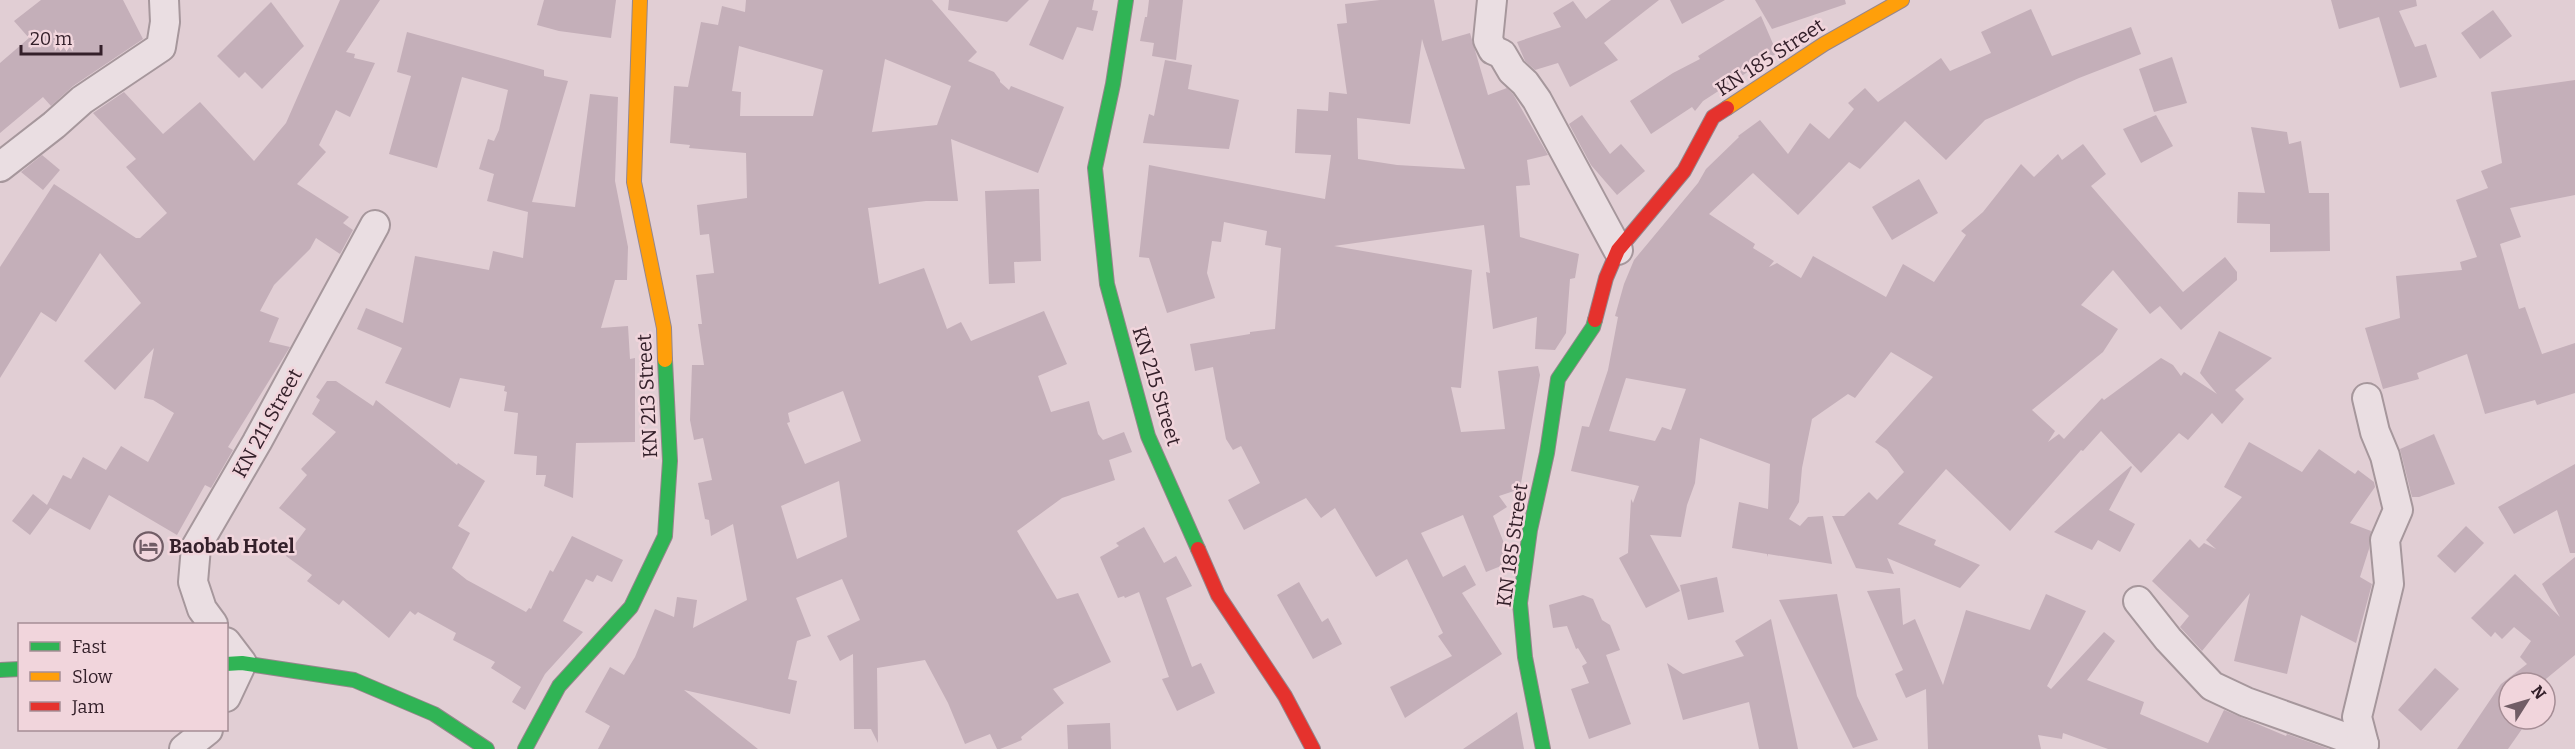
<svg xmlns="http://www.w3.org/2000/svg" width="2575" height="749" font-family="Bitter,serif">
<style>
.building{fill:#c4afb9;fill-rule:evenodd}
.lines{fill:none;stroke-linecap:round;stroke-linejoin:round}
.street-casing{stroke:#a6979c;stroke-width:32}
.fast-casing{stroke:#96868c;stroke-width:16}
.slow-casing{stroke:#96868c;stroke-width:16}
.jam-casing{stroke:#96868c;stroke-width:16}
.street{stroke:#eadee2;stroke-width:28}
.fast{stroke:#30b455;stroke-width:14}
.slow{stroke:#ff9f0a;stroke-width:14}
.jam{stroke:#e5322d;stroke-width:14}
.labels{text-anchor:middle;stroke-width:5;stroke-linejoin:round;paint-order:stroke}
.street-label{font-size:20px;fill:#34202a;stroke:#f1d5dc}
.poi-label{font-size:20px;font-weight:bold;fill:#34202a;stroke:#f1d5dc;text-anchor:start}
</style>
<rect width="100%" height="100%" fill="#e1ced4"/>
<g class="building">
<polygon points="41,0 123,0 143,39 73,86 51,106 43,97 0,133 0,63 29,38 14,21"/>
<polygon points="340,0 380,0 346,52 355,54 354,58 375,63 350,117 336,110 319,145 326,152 297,184 349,217 343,223 353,230 340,254 316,238 310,249 274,285 260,311 279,318 269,342 290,347 228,447 233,450 211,488 205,485 177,535 109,495 90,530 50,508 30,535 12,521 33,494 47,505 63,475 71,479 83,457 106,470 121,446 148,462 174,413 153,400 144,398 154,348 115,390 84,361 141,303 100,253 56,322 41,312 0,378 0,267 54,184 136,238 140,238 167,213 126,167 136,159 93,113 124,92 163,134 200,102 254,161 286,123"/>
<polygon points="544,0 616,0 611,38 559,31 537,25"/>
<path d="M746,0H932L977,52L968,61L994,72L1000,80V82L1009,90L1011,86L1064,107L1038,173L951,139L958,201H926L868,208L879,284L924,268L947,329L961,322L971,341L1044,311L1067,364L1038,376L1051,412L1089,401L1098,434L1103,440L1124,432L1132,452L1109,460L1115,480L1062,498L1017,531L1057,599L1078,593L1111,662L1053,689L1064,703L1021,737L1022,740L1000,749H997L990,734L965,744L948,703L925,660L877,668L878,743L871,729H854L853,654L840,661L827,636L860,620L842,579L796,598L811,636L797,641L788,679L797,681L790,714L684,690L758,749H598L610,726L585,712L610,667L624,675L635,657L655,609L674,617L677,597L697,600L693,628L747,600L733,524L711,536L709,520L705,519L698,483L712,480L703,438L694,440L690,420L692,365H704L698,324H702L696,275L714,273L709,234L700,235L697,205L747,198L746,153L689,148L690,145L670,143L674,86L688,87L701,22L718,25L722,6L745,12ZM739,46L823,70L813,116H740L741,92L732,91ZM885,59L951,86L937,125L872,132ZM843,391L861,441L805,464L787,423L790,422L788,413ZM839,481L847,537L797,559L781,506Z"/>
<polygon points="949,0 1029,0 1007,22 948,10"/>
<polygon points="1049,0 1094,0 1092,10 1098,11 1093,31 1077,27 1063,60 1029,45"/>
<polygon points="1149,0 1183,0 1176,60 1152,56 1154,43 1140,41 1145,17 1147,17"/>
<path d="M1380,0H1434L1442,41L1470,33L1488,95L1507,88L1513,94L1548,155L1527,160L1530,185L1516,186L1520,237L1579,254L1575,278L1570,279L1566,333L1555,350L1535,349L1537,317L1493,329L1486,272L1490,273L1484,225L1334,246L1472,270L1461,388L1451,387L1461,432L1505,429L1498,371L1538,366L1540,375L1520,489L1499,496L1507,507L1493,516L1508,553L1506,564L1486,572L1463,515L1421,533L1443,577L1465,565L1476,585L1462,593L1502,654L1405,718L1390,687L1452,656L1438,636L1443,633L1407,559L1376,577L1335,508L1321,518L1306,498L1244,530L1228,500L1260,483L1241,446L1233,450L1226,439L1213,367L1195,371L1190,344L1250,334V332L1275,329L1281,248L1265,245L1267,231L1224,222L1221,242L1212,241L1207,273L1215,298L1167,313L1149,258L1139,257L1149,165L1325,199L1331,155L1295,153L1297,109L1328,111L1329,92L1347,94L1337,24L1347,23L1345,4ZM1422,39L1424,46L1465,169L1397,165L1358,159L1357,118L1410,124Z"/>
<polygon points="1611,0 1659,0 1604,43 1618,60 1570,87 1558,63 1535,70 1525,61 1517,42 1561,27 1553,13 1573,1 1586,19"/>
<polygon points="1670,0 1725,0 1682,24"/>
<polygon points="1755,0 1845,0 1846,4 1772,29"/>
<polygon points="2331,0 2416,0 2417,6 2399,11 2415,47 2426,44 2437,77 2400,88 2379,17 2339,29"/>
<polygon points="271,2 304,46 262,89 245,72 239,78 217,56"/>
<path d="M2031,9L2052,56L2131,27L2141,54L2079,78L1985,120L1946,160L1905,121L1860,169L1849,162L1798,215L1753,173L1709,214L1755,244L1753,248L1774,261L1769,267L1777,263L1801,278L1813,256L1886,297L1903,264L1934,282L1966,235L1961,231L1983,212L2021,164L2034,177L2058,154L2062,160L2083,144L2106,174L2091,186L2183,292L2225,257L2237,272V280L2181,330L2160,306L2150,314L2113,270L2081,305L2118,329L2103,352L2032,410L2055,431L2048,442L2059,434L2064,439L2102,398L2104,400L2161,358L2173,365L2181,376L2184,372L2217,394L2200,373L2219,331L2272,358L2235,390L2244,399L2222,424L2212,413L2188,440L2179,433L2141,473L2101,431L2083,451L2081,450L2010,531L1946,469L1898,524L1936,540L1934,545L1980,565L1960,588L1887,558L1894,574L1856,568L1832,516H1844L1869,492L1877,500L1904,472L1887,450L1875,442L1933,377L1891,352L1855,398L1848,394L1812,419L1802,468L1799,502L1789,519L1800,526L1808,517L1823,516L1832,564L1768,554L1767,557V554L1732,548L1739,502L1768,509L1770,464L1700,438L1695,483L1687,505L1681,537L1650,535L1680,591L1646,608L1619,558L1628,553L1631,499L1633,503L1639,486L1571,471L1582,426L1589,427L1608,370L1618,317L1615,316L1624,284L1634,260L1698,183L1706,169L1739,137L1738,136L1760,120L1788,154L1810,123L1829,139L1854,109L1848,103L1865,88L1878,102L1941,58L1950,71L1991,53L1981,32ZM1626,378L1686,389L1671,430L1662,427L1655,441L1609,431Z"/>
<polygon points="2493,10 2512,36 2480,59 2461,33"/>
<polygon points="1761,16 1777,53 1703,101 1695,111 1692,107 1651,134 1630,101 1673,73 1700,59 1698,56"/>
<polygon points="407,32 544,70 544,76 568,81 532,202 575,207 590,94 618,97 615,181 628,247 627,280 615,280 601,328 628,326 630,359 635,358 635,442 576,443 573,498 544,486 546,475 536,475 537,456 514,454 518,413 504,411 507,392 504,391 505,386 460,378 450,408 385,383 402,348 357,329 366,308 403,323 415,256 489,270 493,251 523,258 528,212 487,201 494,174 479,169 488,139 494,141 499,130 508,90 462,77 437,168 389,154 411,76 397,72"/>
<polygon points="2172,57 2187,103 2154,112 2139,69"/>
<polygon points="1165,60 1192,65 1188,89 1239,100 1229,149 1143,143 1149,114 1154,116"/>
<polygon points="2575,80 2575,195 2510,208 2521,237 2500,244 2519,309 2525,307 2542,354 2575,343 2575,393 2537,405 2535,400 2485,414 2467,354 2417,373 2419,379 2383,389 2365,328 2400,318 2396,276 2462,270 2460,262 2477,257 2456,200 2488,188 2481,171 2502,163 2491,92"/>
<polygon points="1582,115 1610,154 1621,144 1645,171 1617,195 1591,165 1569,124"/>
<polygon points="2156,115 2173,146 2141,163 2123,129"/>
<polygon points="2251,127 2287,132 2289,144 2301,141 2309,193 2329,193 2330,251 2270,252 2270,224 2237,223 2238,192 2265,193"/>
<polygon points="42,155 60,170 43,190 21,172"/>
<polygon points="1919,179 1938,213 1892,240 1872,207"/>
<polygon points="1039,189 1041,261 1014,262 1015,283 989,284 985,191"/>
<polygon points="327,381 336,381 373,406 376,400 457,465 458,463 485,481 458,526 470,533 452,568 467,580 526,612 529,608 531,609 550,570 553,572 572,536 623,560 612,582 597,575 593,582 586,579 563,621 583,632 545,674 525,710 512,702 521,687 491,668 495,662 453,640 456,633 418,612 415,615 410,611 389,638 343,600 339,605 307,581 312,575 286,556 306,529 279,508 307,475 301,469 336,432 312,414 320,400 316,397"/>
<polygon points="2434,434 2455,484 2419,497 2412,497 2400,449"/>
<polygon points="2249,442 2302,472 2319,449 2355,474 2358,470 2374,482 2375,487 2350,523 2371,531 2369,549 2360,577 2372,584 2356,643 2301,615 2287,674 2234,661 2250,593 2202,651 2180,627 2189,616 2152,581 2190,539 2199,548 2204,543 2216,549 2206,540 2242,497 2224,487"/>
<polygon points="2575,464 2575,553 2570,553 2557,510 2514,534 2498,507"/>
<polygon points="2131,466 2132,467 2109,510 2135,524 2120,552 2098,540 2092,550 2054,532"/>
<polygon points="2466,526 2484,543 2455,573 2437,556"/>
<polygon points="1144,527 1164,563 1176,556 1192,586 1166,598 1192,667 1201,663 1215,693 1177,711 1162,679 1169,677 1139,592 1125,598 1124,596 1118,598 1100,557 1119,546 1116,543"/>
<polygon points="2575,557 2575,655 2541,683 2509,683 2509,719 2529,719 2508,749 2457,749 2501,684 2527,664 2520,657 2531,641 2514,627 2502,639 2495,632 2491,637 2471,618 2515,574 2560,617 2542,584"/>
<polygon points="1717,577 1724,612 1688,620 1680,585"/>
<polygon points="1299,582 1322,622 1328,618 1342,644 1313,659 1277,595"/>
<polygon points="1900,588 1903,625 1915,619 1943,685 1966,610 2030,630 2046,594 2086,611 2047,686 2051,689 2104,632 2115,641 2087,680 2144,702 2140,714 2208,743 2224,710 2286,736 2287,734 2329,749 2108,749 2063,733 2062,739 2038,735 2041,749 1928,749 1926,689 1906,698 1895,674 1903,670 1867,591"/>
<polygon points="1837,594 1857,696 1878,740 1853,748 1779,600"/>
<polygon points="1583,595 1593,599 1602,620 1610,625 1620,650 1606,655 1631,724 1589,739 1571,689 1589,683 1582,666 1587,663 1578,648 1576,649 1567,626 1553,628 1549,605"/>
<polygon points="1771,619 1798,749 1759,749 1749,702 1683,720 1667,663 1683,674 1744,656 1735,641"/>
<polygon points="2435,668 2459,689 2421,731 2398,710"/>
<polygon points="1517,712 1524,749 1463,749 1497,726"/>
<polygon points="1110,723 1111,749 1068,749 1067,725"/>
</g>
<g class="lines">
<defs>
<g id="street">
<polyline points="1492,0 1488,40 1493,50 1502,54 1512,71 1525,83 1537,100 1618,250"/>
<polyline points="0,167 54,125 82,100 161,47 165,22 164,0"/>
<polyline points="2138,601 2168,639 2212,686 2246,702 2364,744"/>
<polyline points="213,624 202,609 193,582 196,547 257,442 375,225"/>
<polyline points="226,642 242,663 226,697"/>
<polyline points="2364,744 2357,717 2389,584 2385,540 2398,510 2385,456 2375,432 2367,398"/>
<polyline points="184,749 208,730"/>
</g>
<g id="fast">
<polyline points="1126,0 1113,84 1095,168 1107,284 1148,436 1198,549"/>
<polyline points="226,664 242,663 354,680 434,714 487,749"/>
<polyline points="0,670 20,669"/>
<polyline points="525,749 559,686 631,607 665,536 670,461 665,360"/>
<polyline points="1543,749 1525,657 1520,603 1530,530 1547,453 1558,379 1593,327 1595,320"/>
</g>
<g id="slow">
<polyline points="640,0 634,182 664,328 665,360"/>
<polyline points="1727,108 1824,44 1902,0"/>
</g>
<g id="jam">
<polyline points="1595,320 1606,278 1618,250 1684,171 1713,117 1727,108"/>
<polyline points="1198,549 1218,595 1285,696 1313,749"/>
</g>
</defs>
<use href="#street" class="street-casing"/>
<use href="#fast" class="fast-casing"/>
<use href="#slow" class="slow-casing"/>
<use href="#jam" class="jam-casing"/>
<use href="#street" class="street"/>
<use href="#fast" class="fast"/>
<use href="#slow" class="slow"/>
<use href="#jam" class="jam"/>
</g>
<defs>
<symbol id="hotel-ring" viewBox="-11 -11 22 22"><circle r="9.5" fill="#f1d5dc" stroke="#715d66" stroke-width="1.5"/><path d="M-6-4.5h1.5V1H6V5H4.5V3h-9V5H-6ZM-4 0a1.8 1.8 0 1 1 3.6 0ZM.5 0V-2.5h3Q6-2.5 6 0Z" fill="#715d66"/></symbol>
</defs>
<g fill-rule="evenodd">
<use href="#hotel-ring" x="132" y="530" width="33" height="33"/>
</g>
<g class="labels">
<g class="street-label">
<text transform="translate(1770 57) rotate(-33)" y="7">KN 185 Street</text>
<text transform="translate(1157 386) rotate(73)" y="7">KN 215 Street</text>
<text transform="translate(647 396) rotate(-93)" y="7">KN 213 Street</text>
<text transform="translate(267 423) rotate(-61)" y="7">KN 211 Street</text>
<text transform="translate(1512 545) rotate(-82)" y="7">KN 185 Street</text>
</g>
<g class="poi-label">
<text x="169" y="553">Baobab Hotel</text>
</g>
</g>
<rect x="18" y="623" width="210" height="108" fill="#f1d5dc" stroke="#a58d95" stroke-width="1.5"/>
<rect x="30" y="642" width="30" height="9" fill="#30b455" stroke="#a58d95" stroke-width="1.5"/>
<text x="72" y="653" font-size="18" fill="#34202a">Fast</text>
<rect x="30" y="672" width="30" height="9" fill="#ff9f0a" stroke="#a58d95" stroke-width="1.5"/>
<text x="72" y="683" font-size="18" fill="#34202a">Slow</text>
<rect x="30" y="702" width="30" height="9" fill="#e5322d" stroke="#a58d95" stroke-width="1.5"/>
<text x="72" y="713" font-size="18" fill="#34202a">Jam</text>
<g transform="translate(2527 701) rotate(53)"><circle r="28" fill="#f1d5dc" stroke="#a58d95" stroke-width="1.5"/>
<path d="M0-4.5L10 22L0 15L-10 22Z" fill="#715d66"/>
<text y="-9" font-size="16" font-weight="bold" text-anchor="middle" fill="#34202a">N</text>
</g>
<path d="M21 45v9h80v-9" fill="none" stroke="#34202a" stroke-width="3"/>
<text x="30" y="45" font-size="18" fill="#34202a" stroke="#f1d5dc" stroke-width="4.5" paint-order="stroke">20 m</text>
</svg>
